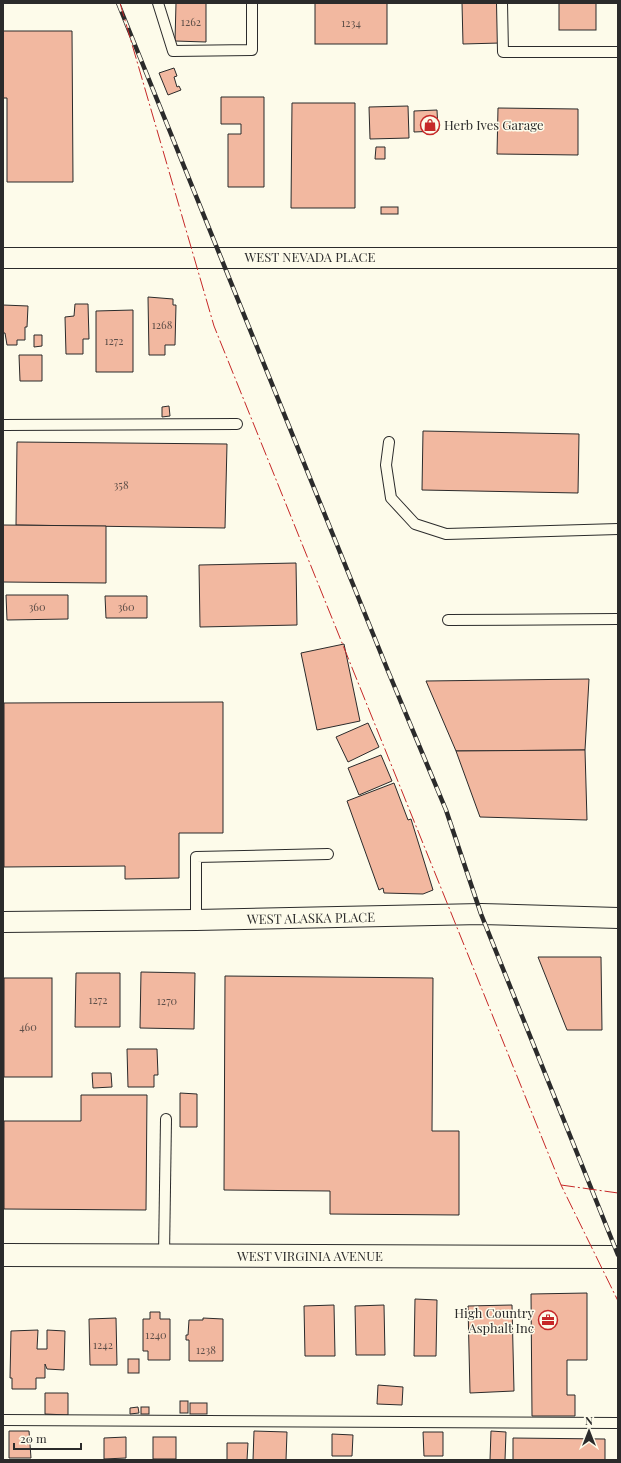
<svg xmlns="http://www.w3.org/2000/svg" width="621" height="1463" font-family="'Playfair Display',serif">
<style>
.building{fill:#f2b8a0;stroke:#2b2b2b}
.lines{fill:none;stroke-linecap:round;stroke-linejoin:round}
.service-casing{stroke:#2b2b2b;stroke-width:12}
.minor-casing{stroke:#2b2b2b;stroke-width:22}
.tertiary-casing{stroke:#2b2b2b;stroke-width:24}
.service{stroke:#fdfbea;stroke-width:10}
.minor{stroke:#fdfbea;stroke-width:20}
.tertiary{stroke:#fdfbea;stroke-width:22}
.rail-casing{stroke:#2b2b2b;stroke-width:4.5}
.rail{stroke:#fdfbea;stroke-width:3;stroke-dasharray:9;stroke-linecap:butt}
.power{stroke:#c62828;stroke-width:1;stroke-dasharray:14 3 2 3;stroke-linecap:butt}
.labels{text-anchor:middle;stroke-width:3;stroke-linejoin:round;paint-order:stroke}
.number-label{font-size:11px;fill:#5d4e48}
.poi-label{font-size:13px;fill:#2b2b2b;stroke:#fdfbea;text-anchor:start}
.street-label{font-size:13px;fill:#2b2b2b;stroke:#fdfbea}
</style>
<rect width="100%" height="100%" fill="#fdfbea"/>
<g class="building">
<polygon points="176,3 206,3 206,42 175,41"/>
<rect x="315" y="3" width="72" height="41"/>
<polygon points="462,3 500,3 500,43 463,44"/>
<rect x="559" y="3" width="37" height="27"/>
<polygon points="3,31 72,31 73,182 7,182 7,98 3,98"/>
<polygon points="174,68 177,76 174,77 177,87 179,86 181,90 168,95 159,73"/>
<polygon points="221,97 264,97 264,187 228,187 228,134 241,134 241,124 221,124"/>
<polygon points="292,103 355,103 355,208 291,208"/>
<polygon points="408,106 409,138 370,139 369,107"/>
<polygon points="498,108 578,109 578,155 497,154"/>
<polygon points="437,110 438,131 414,132 414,111"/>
<polygon points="376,147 385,147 385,159 375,159"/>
<rect x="381" y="207" width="17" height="7"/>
<polygon points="148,297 173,299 173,305 176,305 175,345 165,345 165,355 149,355"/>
<polygon points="75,304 88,304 89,339 83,339 83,354 66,354 65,317 74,316"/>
<polygon points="3,305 28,306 27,327 25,327 25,340 17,340 17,345 7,345 5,333 3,333"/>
<polygon points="133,310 133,372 96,372 96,311"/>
<polygon points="34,335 42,335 42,346 34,347"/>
<polygon points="19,355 42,355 42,381 20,381"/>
<polygon points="169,406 170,416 162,417 162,407"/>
<polygon points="423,431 579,434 578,493 422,490"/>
<polygon points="17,442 227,444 225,528 16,525"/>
<polygon points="3,525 106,526 106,583 3,582"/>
<polygon points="296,563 297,625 200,627 199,565"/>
<polygon points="6,595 68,595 68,619 7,620"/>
<polygon points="105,596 147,596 147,618 106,618"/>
<polygon points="344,644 360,721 317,730 301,653"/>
<polygon points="589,679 585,750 456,751 426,681"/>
<polygon points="223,702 223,833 179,833 179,878 125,879 125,866 4,867 4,703"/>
<polygon points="368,723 379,747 348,762 336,737"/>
<polygon points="585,750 587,820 480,817 456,751"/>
<polygon points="381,755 392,781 359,795 348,768"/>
<polygon points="394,783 408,820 411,819 433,890 423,894 384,893 383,888 379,890 347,801"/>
<polygon points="538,957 601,957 602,1030 567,1030"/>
<polygon points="141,972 195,973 194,1029 140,1028"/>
<polygon points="76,973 120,973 120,1027 75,1027"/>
<polygon points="225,976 433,978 432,1131 459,1131 459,1215 330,1214 330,1191 224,1190"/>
<rect x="4" y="978" width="48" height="99"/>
<polygon points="127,1049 157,1049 158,1075 154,1075 154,1087 128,1087"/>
<polygon points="92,1073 111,1073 112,1087 93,1088"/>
<polygon points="180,1093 197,1094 197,1127 180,1127"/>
<polygon points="81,1095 147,1095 146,1210 4,1209 4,1121 81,1121"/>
<polygon points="587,1293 587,1360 567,1360 567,1395 575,1395 575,1416 532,1416 531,1294"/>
<polygon points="415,1299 437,1300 436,1356 414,1356"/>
<polygon points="334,1305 335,1356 305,1356 304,1306"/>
<polygon points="384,1305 385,1355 356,1355 355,1306"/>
<polygon points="512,1305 514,1391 470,1393 468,1306"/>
<polygon points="150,1312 160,1312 160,1319 170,1319 170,1360 148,1360 148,1351 143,1351 143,1319 150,1319"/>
<polygon points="116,1318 117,1365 90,1365 89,1319"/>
<polygon points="203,1318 223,1319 223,1361 189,1361 189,1340 186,1340 186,1335 188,1335 189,1320 203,1320"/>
<polygon points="38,1330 37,1349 47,1349 47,1330 65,1331 64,1370 47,1369 45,1364 45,1378 36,1378 36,1389 12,1389 12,1378 10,1378 11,1331"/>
<rect x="128" y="1359" width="11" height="14"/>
<polygon points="378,1385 403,1387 402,1405 377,1404"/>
<polygon points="45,1393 68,1393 68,1415 45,1414"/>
<rect x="180" y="1401" width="8" height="12"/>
<rect x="190" y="1403" width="17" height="11"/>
<polygon points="138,1407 139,1413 130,1414 130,1408"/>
<rect x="141" y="1407" width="8" height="7"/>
<polygon points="9,1431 29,1431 31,1458 9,1458"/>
<polygon points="254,1431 287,1432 286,1460 253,1460"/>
<polygon points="491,1431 506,1432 505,1460 490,1460"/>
<polygon points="423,1432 443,1432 443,1456 424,1456"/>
<polygon points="332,1434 353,1435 352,1456 332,1456"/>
<polygon points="126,1437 126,1458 104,1459 104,1438"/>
<rect x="153" y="1437" width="23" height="22"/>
<polygon points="513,1438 605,1439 605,1460 513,1460"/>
<polygon points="227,1443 248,1443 247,1460 227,1460"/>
</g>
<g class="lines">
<defs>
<g id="service">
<polyline points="158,3 173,51 252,50 252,3"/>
<polyline points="502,3 503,52 618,52"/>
<polyline points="3,425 237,424"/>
<polyline points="389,442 386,465 391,498 415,524 446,534 618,529"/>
<polyline points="448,620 618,619"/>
<polyline points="196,920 196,857 328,854"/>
<polyline points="164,1255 166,1119"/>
<polyline points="3,1420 618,1423"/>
</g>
<g id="minor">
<polyline points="3,258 618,258"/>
<polyline points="3,922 196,920 481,914 618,918"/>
</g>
<polyline id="tertiary" points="3,1255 618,1257"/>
</defs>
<use href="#service" class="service-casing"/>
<use href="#minor" class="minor-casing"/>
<use href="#tertiary" class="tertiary-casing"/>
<use href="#service" class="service"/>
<use href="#minor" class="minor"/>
<use href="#tertiary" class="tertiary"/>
<defs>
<polyline id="rail" points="118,3 388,671 446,810 481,914 618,1255"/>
</defs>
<use href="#rail" class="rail-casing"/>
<use href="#rail" class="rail"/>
<g class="power">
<polyline points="120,3 214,326 561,1185 618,1301"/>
<polyline points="561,1185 618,1193"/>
</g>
</g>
<defs>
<symbol id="shop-ring" viewBox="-11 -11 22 22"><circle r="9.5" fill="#fdfbea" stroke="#c62828" stroke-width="1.5"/><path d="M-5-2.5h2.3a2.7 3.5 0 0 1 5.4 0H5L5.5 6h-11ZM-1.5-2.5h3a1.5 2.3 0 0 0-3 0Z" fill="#c62828"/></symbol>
<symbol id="office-ring" viewBox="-11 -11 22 22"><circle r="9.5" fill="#fdfbea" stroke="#c62828" stroke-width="1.5"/><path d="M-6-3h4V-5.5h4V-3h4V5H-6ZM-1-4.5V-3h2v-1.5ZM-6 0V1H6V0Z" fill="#c62828"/></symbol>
</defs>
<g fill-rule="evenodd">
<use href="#shop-ring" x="419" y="114" width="22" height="22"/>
<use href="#office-ring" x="537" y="1309" width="22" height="22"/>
</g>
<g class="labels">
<g class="number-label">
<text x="191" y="26">1262</text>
<text x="351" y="27">1234</text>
<text x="162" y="329">1268</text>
<text x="114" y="345">1272</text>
<text x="121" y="489">358</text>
<text x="37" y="611">360</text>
<text x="126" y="611">360</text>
<text x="98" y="1004">1272</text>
<text x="167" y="1005">1270</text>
<text x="28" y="1031">460</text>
<text x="156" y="1339">1240</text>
<text x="103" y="1349">1242</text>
<text x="206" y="1354">1238</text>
</g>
<g class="poi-label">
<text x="444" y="130">Herb Ives Garage</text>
<text x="534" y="1318" text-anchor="end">High Country<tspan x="534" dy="15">Asphalt Inc</tspan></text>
</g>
<g class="street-label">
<text x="310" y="262">WEST NEVADA PLACE</text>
<text transform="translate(311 918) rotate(-1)" y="5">WEST ALASKA PLACE</text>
<text x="310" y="1261">WEST VIRGINIA AVENUE</text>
</g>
</g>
<rect width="621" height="1463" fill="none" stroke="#2b2b2b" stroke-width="8"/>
<g transform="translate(589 1431)" stroke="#fdfbea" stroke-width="3" paint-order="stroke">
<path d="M0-3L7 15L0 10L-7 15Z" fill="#2b2b2b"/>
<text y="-6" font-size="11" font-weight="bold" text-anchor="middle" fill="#2b2b2b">N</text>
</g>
<path d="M14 1443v6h67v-6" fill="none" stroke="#2b2b2b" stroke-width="2"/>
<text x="20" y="1443" font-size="12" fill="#2b2b2b" stroke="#fdfbea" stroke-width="3" paint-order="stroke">20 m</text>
</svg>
